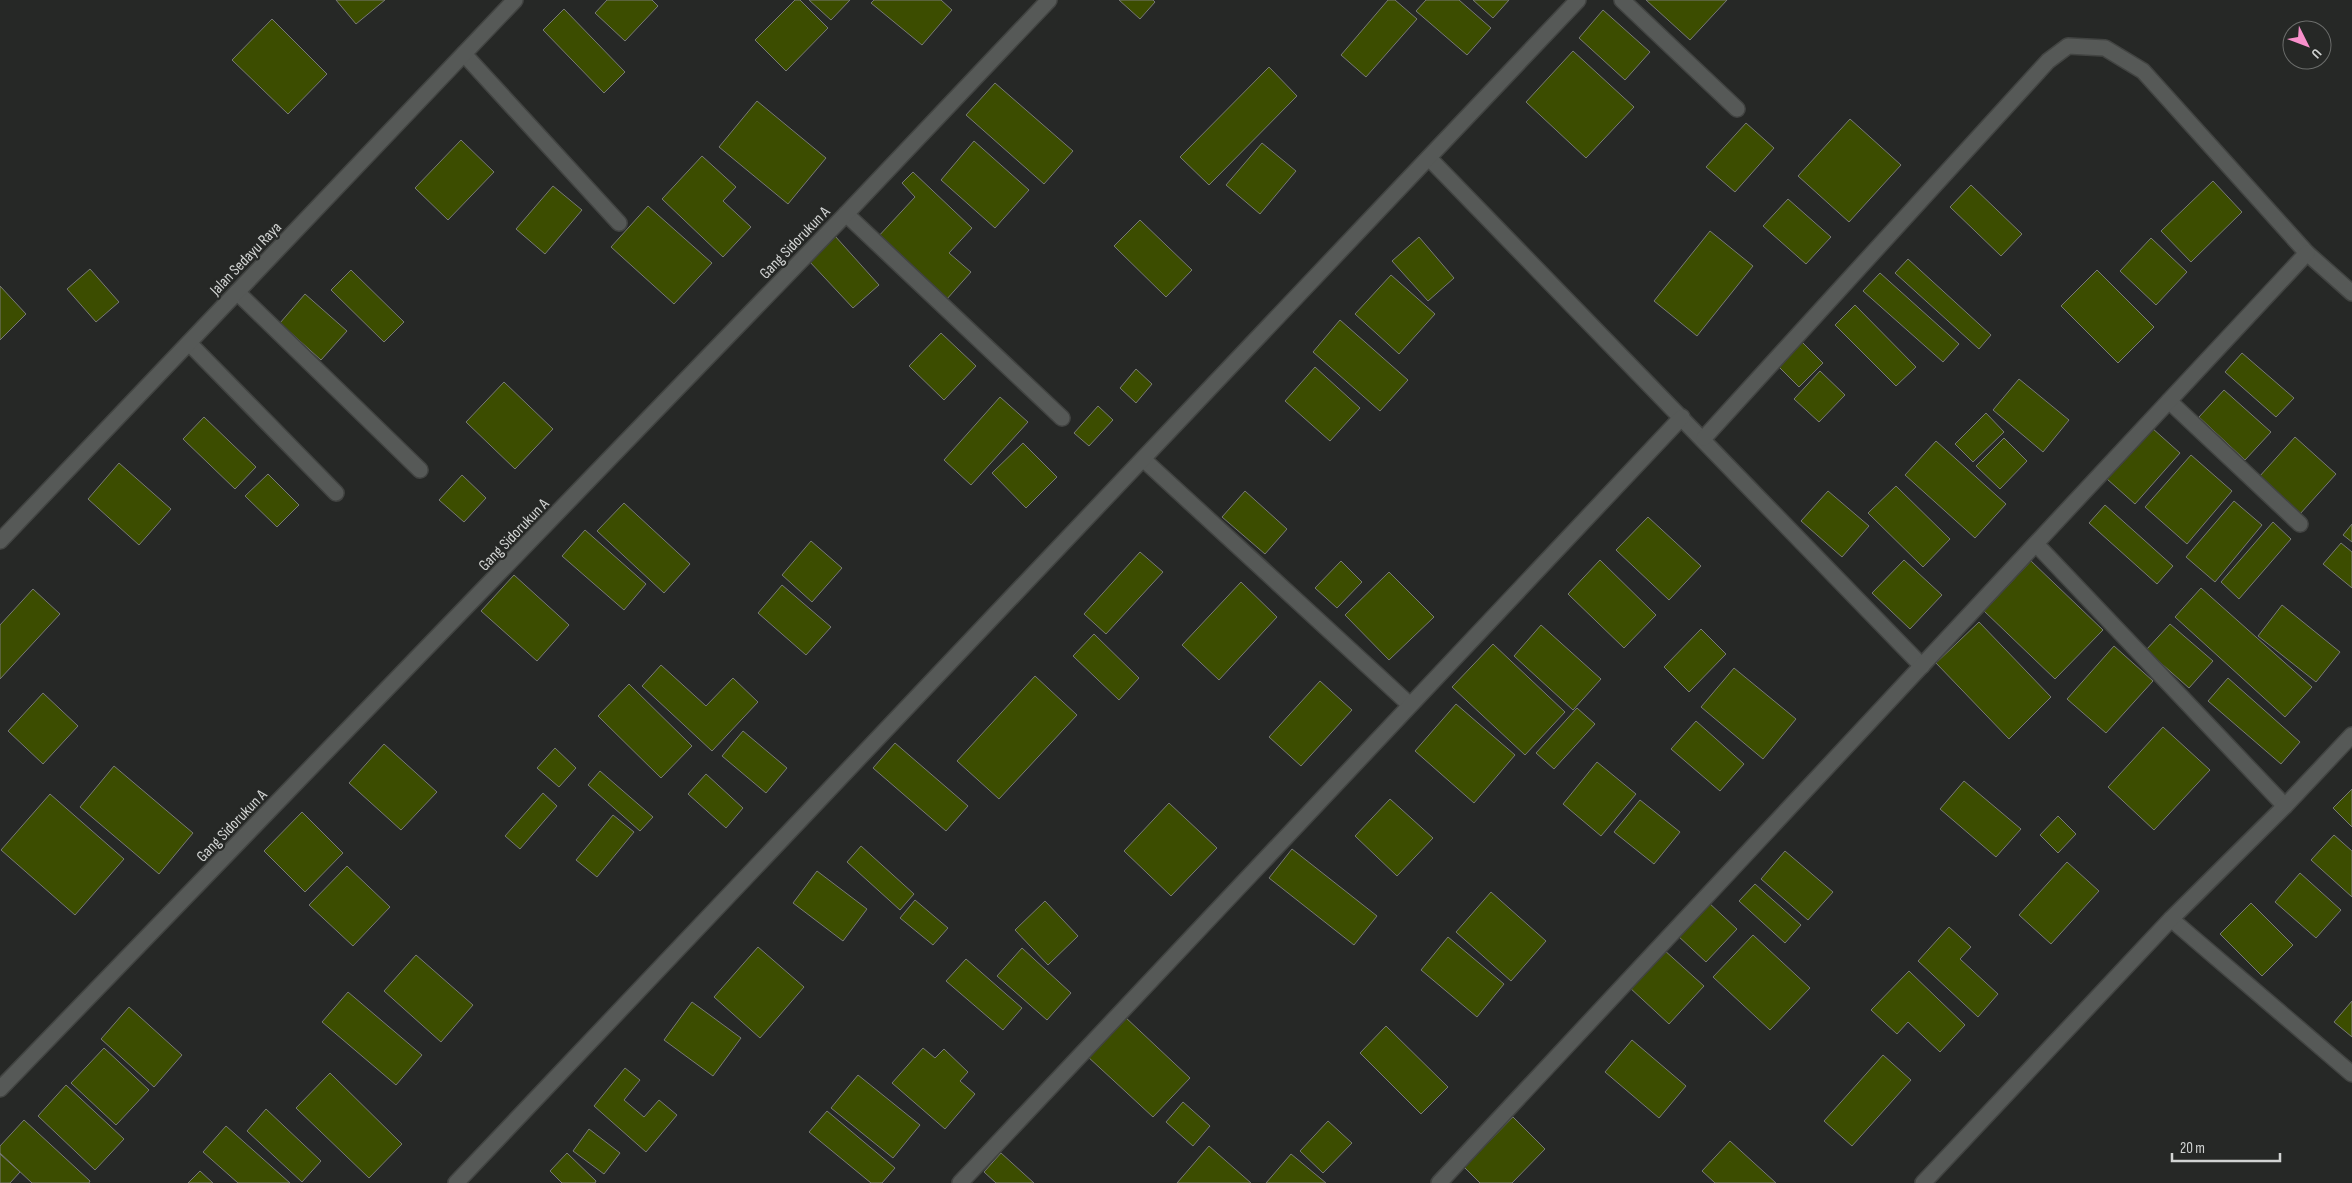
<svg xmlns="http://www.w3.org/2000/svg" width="2352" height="1183" font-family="'Sofia Sans Condensed',sans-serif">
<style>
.building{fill:#3c4d00;stroke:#787a76}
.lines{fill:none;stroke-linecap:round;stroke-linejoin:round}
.minor-casing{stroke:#424442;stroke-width:18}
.minor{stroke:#565957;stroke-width:15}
.labels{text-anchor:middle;stroke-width:4.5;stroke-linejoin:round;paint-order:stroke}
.street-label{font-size:16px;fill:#d2d4d3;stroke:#262826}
</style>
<rect width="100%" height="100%" fill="#262826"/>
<g class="building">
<polygon points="336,0 385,0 356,24"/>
<polygon points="607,0 652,0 658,6 625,41 595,13"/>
<polygon points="795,0 800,0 828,28 786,71 755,40"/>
<polygon points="809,0 850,0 831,20"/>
<polygon points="874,0 941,0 952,10 922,45 871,3"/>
<polygon points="1119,0 1153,0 1155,2 1140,19"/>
<polygon points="1388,0 1395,0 1417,19 1366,77 1341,55"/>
<polygon points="1426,0 1459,0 1491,28 1467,55 1416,11"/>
<polygon points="1473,0 1509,0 1493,18"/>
<polygon points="1646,0 1727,0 1690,40"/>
<polygon points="564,9 625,72 604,93 543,30"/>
<polygon points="1603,10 1650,52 1625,80 1579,38"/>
<polygon points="272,19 327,74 288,114 232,60"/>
<polygon points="1573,51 1634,107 1586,158 1526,102"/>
<polygon points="1269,67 1297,96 1209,185 1180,157"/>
<polygon points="995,83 1073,151 1044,184 966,115"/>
<polygon points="757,101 826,158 788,204 719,147"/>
<polygon points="1850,119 1901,165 1849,222 1798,176"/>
<polygon points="1746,123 1774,148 1735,192 1706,167"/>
<polygon points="461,140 494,172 448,220 415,188"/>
<polygon points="974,141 1029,190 995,228 941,180"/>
<polygon points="1262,143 1296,171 1260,214 1226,185"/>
<polygon points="702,156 736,187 723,201 751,227 723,257 662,199"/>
<polygon points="913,172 972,228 949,253 971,272 946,300 876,239 915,197 902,183"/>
<polygon points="2213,181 2242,212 2191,262 2161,231"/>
<polygon points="1971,185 2022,234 2001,256 1950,207"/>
<polygon points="553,186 582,210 545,254 516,229"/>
<polygon points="1788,199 1831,237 1806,264 1763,226"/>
<polygon points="648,206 712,263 674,304 611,247"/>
<polygon points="1140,220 1192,270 1166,297 1114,246"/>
<polygon points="1710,231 1753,266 1697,336 1654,301"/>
<polygon points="835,236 879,285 853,308 809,261"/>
<polygon points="1419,237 1454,278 1428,301 1392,261"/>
<polygon points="2151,238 2187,272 2156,305 2120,271"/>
<polygon points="1908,259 1991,335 1979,349 1895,273"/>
<polygon points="90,269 119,302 96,322 67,289"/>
<polygon points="351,270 404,322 384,342 331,290"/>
<polygon points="2097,270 2154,327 2118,363 2061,306"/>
<polygon points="1880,273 1959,344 1943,362 1863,291"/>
<polygon points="1391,275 1435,314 1399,354 1355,314"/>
<polygon points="0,286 26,314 0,340"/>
<polygon points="305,294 347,331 321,360 280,323"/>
<polygon points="1855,305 1916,367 1896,386 1835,325"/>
<polygon points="1340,320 1408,380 1380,411 1313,352"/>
<polygon points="941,333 976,366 944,400 909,366"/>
<polygon points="1801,341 1823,363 1799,387 1777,365"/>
<polygon points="2242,353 2294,398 2276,417 2225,372"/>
<polygon points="1315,367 1360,408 1330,441 1285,401"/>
<polygon points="1136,369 1152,384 1136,403 1120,388"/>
<polygon points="1820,371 1845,395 1819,422 1794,399"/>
<polygon points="2019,379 2069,420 2043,452 1993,410"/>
<polygon points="504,382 553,429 515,469 466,422"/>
<polygon points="2224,390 2271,432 2245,460 2199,417"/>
<polygon points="1000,397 1028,422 971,485 944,460"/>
<polygon points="1098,406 1113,420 1089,446 1074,433"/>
<polygon points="1986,413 2004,432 1973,462 1955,444"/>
<polygon points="204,417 256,467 235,489 183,439"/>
<polygon points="2152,428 2180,453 2135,504 2107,479"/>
<polygon points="2295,437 2336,474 2300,514 2259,477"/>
<polygon points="2004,438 2027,461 2000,489 1976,466"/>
<polygon points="1936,441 2006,504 1975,538 1905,475"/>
<polygon points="1023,443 1057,477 1026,508 992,473"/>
<polygon points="2191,455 2232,491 2187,544 2145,507"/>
<polygon points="119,463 171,509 139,545 88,499"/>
<polygon points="268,474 299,505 277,527 245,496"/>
<polygon points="462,475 486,498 464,522 439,500"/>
<polygon points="1896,486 1950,539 1923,567 1868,513"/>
<polygon points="1245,491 1287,529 1265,554 1222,517"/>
<polygon points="1828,491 1869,526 1842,557 1801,521"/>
<polygon points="2234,501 2262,525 2215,582 2186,557"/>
<polygon points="624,503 690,564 664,593 597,531"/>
<polygon points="2105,505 2173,566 2157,584 2089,523"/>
<polygon points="1648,517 1701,566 1669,600 1616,550"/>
<polygon points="2273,522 2291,539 2239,599 2221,582"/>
<polygon points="2352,524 2352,542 2343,535"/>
<polygon points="585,530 646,584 624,610 562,556"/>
<polygon points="811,541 842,568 812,602 782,575"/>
<polygon points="2341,543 2352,552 2352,588 2323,564"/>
<polygon points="1140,552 1163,572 1106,634 1084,614"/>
<polygon points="1600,560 1656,615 1624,648 1568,594"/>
<polygon points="1904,560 1942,595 1910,629 1872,593"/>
<polygon points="1341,561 1362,582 1337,608 1315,588"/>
<polygon points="2031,561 2103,630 2055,679 1984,611"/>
<polygon points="1389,572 1434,617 1389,660 1345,615"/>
<polygon points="514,575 569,625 537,661 481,611"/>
<polygon points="1241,582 1277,617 1219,680 1182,645"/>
<polygon points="782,585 831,627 806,655 758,613"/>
<polygon points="2201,588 2312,687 2285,717 2175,617"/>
<polygon points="33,589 60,614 0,679 0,625"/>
<polygon points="2282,605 2340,652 2316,682 2258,636"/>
<polygon points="1979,622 2051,697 2009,739 1936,663"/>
<polygon points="2170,624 2213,661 2189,688 2146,650"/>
<polygon points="1541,625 1601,679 1573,710 1514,656"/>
<polygon points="1701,629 1726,654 1689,692 1664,667"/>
<polygon points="1094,634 1139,678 1119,700 1073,656"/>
<polygon points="1493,644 1565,712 1525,755 1452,687"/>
<polygon points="2114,646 2153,681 2106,733 2067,699"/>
<polygon points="661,665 706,706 733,678 758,702 712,751 642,686"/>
<polygon points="1734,668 1796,719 1763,759 1701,707"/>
<polygon points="1035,676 1077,715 999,799 957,761"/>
<polygon points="2228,678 2300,742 2281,764 2208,701"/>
<polygon points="1320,681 1352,710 1301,766 1269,737"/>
<polygon points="629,684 692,746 661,778 598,716"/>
<polygon points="43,693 78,726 43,764 8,731"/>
<polygon points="1456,704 1515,755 1474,803 1415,751"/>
<polygon points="1577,708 1595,724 1554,769 1536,753"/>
<polygon points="1696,721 1744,764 1720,791 1671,749"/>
<polygon points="2163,727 2210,770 2154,830 2108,787"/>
<polygon points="743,731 787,768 766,793 722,756"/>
<polygon points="895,743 968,806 946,831 873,768"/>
<polygon points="384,744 437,792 401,830 349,783"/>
<polygon points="555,748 576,768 559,787 537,768"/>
<polygon points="1597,762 1636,794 1601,836 1563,804"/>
<polygon points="114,766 193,833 159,874 80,807"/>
<polygon points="600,771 653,817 640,831 588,785"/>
<polygon points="706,774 743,808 726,828 688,794"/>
<polygon points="1964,781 2021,829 1996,857 1940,809"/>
<polygon points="2352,789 2352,827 2333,808"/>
<polygon points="543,793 557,806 520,849 505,836"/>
<polygon points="50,794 124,859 75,915 1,850"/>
<polygon points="1390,799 1433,838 1397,876 1355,836"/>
<polygon points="1640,800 1680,832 1654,864 1614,832"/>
<polygon points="1169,803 1217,848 1171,896 1124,851"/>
<polygon points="302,812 343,853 305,892 264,851"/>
<polygon points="613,815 634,832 597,877 576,860"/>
<polygon points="2058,816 2076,834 2058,853 2040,835"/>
<polygon points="2334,835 2352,851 2352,897 2311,860"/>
<polygon points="861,846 914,894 900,910 847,862"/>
<polygon points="1292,849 1377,916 1354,945 1269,878"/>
<polygon points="1785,851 1833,892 1808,920 1761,879"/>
<polygon points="2067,862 2099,891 2051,944 2019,915"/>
<polygon points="347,866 390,907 353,946 309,905"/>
<polygon points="817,871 867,909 843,941 793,903"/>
<polygon points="2300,873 2341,910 2316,938 2275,902"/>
<polygon points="1755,884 1801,925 1785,943 1739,901"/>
<polygon points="1491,892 1546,941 1511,981 1456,932"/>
<polygon points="915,900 948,928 933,945 900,918"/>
<polygon points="1045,901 1078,936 1048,965 1015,930"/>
<polygon points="1708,902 1737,929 1706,962 1677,935"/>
<polygon points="2251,903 2293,945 2262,976 2220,934"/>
<polygon points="1949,927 1971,947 1960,959 1998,994 1978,1017 1918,961"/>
<polygon points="1753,935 1810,988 1770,1030 1713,977"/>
<polygon points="1448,937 1504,984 1477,1017 1421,970"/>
<polygon points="758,947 804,987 760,1038 714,997"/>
<polygon points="1022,948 1071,993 1047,1020 997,976"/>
<polygon points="1663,949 1704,986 1669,1024 1629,987"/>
<polygon points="416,955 473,1005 441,1042 384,991"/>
<polygon points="966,959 1022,1008 1003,1030 946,981"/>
<polygon points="1909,971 1965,1025 1940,1052 1908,1022 1897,1034 1871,1010"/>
<polygon points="348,992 422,1055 396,1085 322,1022"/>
<polygon points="2352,1001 2352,1037 2334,1022"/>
<polygon points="692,1002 741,1038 713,1076 664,1040"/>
<polygon points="129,1007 182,1055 154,1087 101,1039"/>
<polygon points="1124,1016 1190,1078 1153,1117 1087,1056"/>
<polygon points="1386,1026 1448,1087 1421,1114 1360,1053"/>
<polygon points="1632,1040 1686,1086 1659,1118 1605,1072"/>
<polygon points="104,1048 149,1090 116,1125 71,1083"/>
<polygon points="923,1048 935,1058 944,1049 968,1072 960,1081 975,1094 945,1129 892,1083"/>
<polygon points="1883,1055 1911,1080 1852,1146 1824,1121"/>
<polygon points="625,1068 640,1080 624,1100 644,1117 659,1100 677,1115 646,1152 594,1106"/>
<polygon points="330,1073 402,1144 369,1178 296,1108"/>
<polygon points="858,1075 920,1125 893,1158 831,1108"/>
<polygon points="66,1085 124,1139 95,1170 38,1116"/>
<polygon points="1183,1102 1210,1126 1193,1146 1166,1122"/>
<polygon points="266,1109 321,1161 302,1182 247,1131"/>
<polygon points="827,1111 895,1168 882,1183 871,1183 809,1132"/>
<polygon points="1513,1117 1545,1149 1512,1183 1480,1183 1464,1167"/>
<polygon points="24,1120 90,1181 89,1183 32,1183 0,1153 0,1146"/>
<polygon points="1328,1121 1352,1143 1323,1173 1300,1151"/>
<polygon points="226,1126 290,1183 238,1183 203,1152"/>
<polygon points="589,1129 620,1153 604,1174 573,1151"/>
<polygon points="1730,1141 1776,1183 1715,1183 1702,1171"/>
<polygon points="1209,1146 1251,1183 1177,1183"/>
<polygon points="567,1153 596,1181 595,1183 562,1183 550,1171"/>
<polygon points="1001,1153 1034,1183 996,1183 984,1172"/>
<polygon points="0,1154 20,1172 10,1183 0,1183"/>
<polygon points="1291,1154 1326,1183 1266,1183"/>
<polygon points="200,1171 213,1183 188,1183"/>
</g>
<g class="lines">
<defs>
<g id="minor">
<polyline points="1622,0 1737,109"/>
<polyline points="464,54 619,223"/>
<polyline points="1429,158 1922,666"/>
<polyline points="846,214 1062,418"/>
<polyline points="237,292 420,470"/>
<polyline points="189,343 336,493"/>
<polyline points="2169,401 2300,524"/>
<polyline points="1704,438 2048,61 2068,46 2105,48 2143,71 2307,253 2352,293"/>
<polyline points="1143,459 1410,705"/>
<polyline points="0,541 515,0"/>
<polyline points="2036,544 2285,806"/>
<polyline points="2171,919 2352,1074"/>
<polyline points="0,1089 846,214 1049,0"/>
<polyline points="456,1183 1578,0"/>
<polyline points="960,1183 1682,417"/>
<polyline points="1439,1183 2307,253"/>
<polyline points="1923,1183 2171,919 2285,806 2352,735"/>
</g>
</defs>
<use href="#minor" class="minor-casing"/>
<use href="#minor" class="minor"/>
</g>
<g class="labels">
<g class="street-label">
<text transform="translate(794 242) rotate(-46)" y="6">Gang Sidorukun A</text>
<text transform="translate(245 258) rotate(-46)" y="6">Jalan Sedayu Raya</text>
<text transform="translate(513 534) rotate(-46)" y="6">Gang Sidorukun A</text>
<text transform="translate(231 825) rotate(-46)" y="6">Gang Sidorukun A</text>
</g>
</g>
<g transform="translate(2307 45) rotate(132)"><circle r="24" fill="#262826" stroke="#6b6d6b"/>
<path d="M0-4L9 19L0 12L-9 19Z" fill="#f890cb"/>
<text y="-8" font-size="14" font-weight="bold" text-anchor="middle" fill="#d2d4d3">U</text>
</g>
<path d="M2172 1153v8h108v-8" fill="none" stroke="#d2d4d3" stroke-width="2.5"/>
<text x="2180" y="1153" font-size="15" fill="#d2d4d3" stroke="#262826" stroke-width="4" paint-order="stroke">20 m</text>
</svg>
